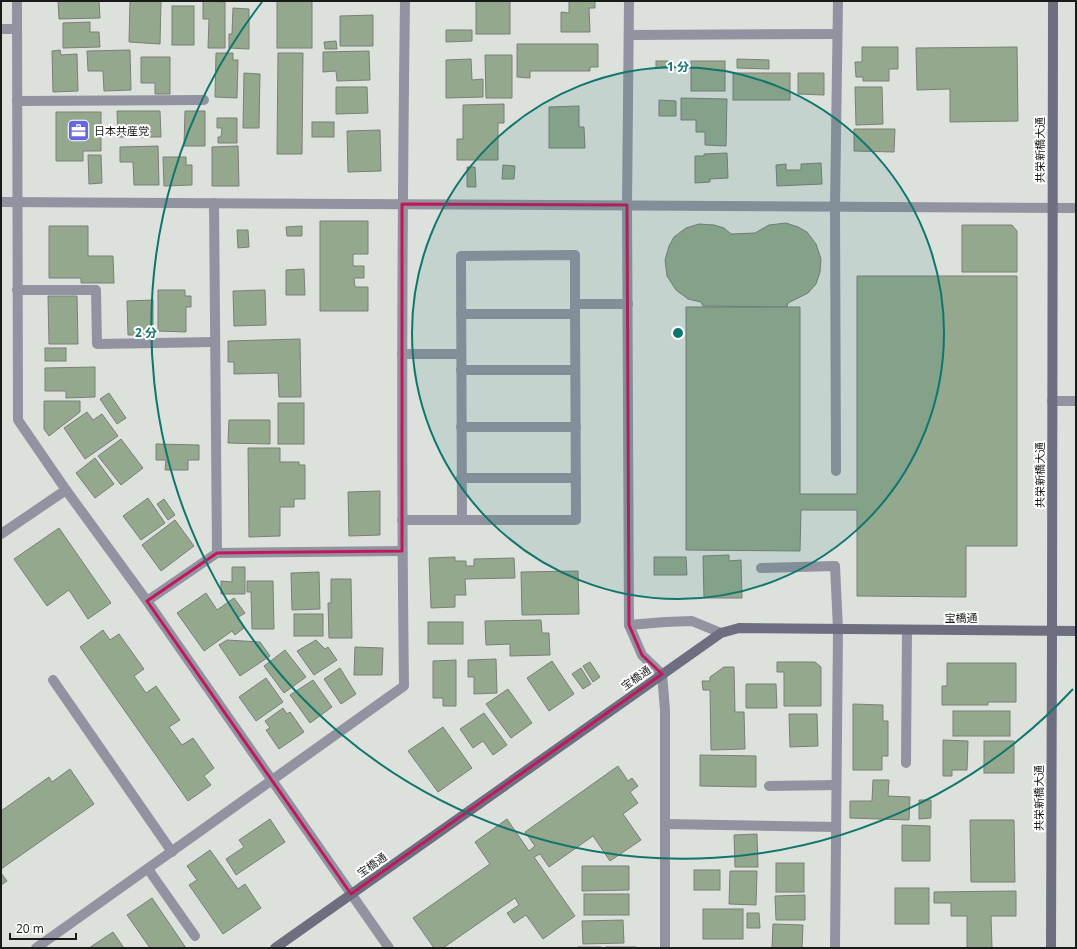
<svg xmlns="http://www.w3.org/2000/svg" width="1077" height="949" font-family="'Open Sans','Noto Sans JP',sans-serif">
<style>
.building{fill:#94a88e;stroke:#7a7e79}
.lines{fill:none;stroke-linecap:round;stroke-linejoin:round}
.lane{stroke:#9293a0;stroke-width:10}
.street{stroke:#9293a0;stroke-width:10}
.secondary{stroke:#6d6f81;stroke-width:10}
.marked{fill:none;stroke:#c2185b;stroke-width:3;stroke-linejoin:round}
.ring{fill:none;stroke:#0f766e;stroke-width:2}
.labels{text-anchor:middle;stroke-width:4;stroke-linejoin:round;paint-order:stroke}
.poi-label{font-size:11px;fill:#191b19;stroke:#fff;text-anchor:start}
.street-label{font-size:11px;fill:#191b19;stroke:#fff}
.centre{fill:#0f766e;stroke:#fff;stroke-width:2}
.ring-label{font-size:12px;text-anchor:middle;font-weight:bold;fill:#0f766e;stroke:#fff;stroke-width:4;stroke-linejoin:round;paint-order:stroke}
</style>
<rect width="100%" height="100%" fill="#dde1db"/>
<g class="building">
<polygon points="58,1 99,1 100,18 59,19"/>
<polygon points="130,1 161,1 160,44 129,42"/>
<polygon points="203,1 225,2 225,48 208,48 209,19 203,19"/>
<rect x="277" y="1" width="35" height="47"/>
<rect x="476" y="1" width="34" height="33"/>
<polygon points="569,1 595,1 595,8 589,8 590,32 561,32 561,12 569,13"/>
<rect x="172" y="6" width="22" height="39"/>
<polygon points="233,8 249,9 249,49 229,48 229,34 232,34"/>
<polygon points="373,15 373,46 340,46 340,16"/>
<polygon points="90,22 90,32 99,32 100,47 63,48 63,23"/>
<polygon points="446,30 472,30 472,41 446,42"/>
<polygon points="336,41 337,49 325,49 324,42"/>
<polygon points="517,44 598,44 598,67 590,67 590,71 530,71 530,78 517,77"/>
<polygon points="862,47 898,47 898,69 889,69 889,81 863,81 863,77 856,77 855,62 862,62"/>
<polygon points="1017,47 1018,121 950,122 950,89 917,90 916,48"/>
<polygon points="60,50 61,55 77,54 78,91 53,92 52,51"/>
<polygon points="130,50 131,90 104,91 103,71 88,71 87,51"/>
<polygon points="369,51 370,80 337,81 336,71 323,72 323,52"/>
<polygon points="216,53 233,53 233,60 238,60 237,98 215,97"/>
<polygon points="278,53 303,53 302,154 277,154"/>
<polygon points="485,55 512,55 512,98 486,98"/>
<polygon points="141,57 170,57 170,94 155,94 155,83 141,83"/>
<polygon points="471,59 472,80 483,79 483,97 446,98 446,60"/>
<polygon points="737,59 769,60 769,69 737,68"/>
<rect x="656" y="61" width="17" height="7"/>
<rect x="691" y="61" width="34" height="30"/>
<polygon points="244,73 260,74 259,128 243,128"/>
<rect x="733" y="73" width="57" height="27"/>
<polygon points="798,73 824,73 824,95 798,94"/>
<polygon points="336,87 367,87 368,113 336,114"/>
<polygon points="855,87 882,87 883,124 856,125"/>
<polygon points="681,98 727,99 726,146 705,145 705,132 696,132 696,120 681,120"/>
<polygon points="659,100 676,101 676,116 659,116"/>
<polygon points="504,104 504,123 498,123 498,160 457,160 457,139 463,139 463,105"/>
<polygon points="579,106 579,127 584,127 585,148 549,148 549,107"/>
<polygon points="117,111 160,111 161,137 118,137"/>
<polygon points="185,111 205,111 205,146 184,146"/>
<polygon points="56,112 101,112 101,151 83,151 83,161 56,161"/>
<polygon points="217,118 237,118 237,143 218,143 218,137 221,137 222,128 217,128"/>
<rect x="312" y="122" width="22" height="15"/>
<polygon points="854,129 895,129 894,152 854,151"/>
<polygon points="380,130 381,171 348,172 347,131"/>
<polygon points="158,146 159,185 134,185 133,162 120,162 120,147"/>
<polygon points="238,146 239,186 212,186 212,147"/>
<polygon points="727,153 728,178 710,179 710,182 695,183 695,156 704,156 704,154"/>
<polygon points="88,155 101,155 102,183 89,184"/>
<polygon points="163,157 186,157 186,165 192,165 192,185 164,186"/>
<polygon points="821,163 822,184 777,186 776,165 786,164 786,170 801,170 801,164"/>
<polygon points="503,165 515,166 514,179 502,179"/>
<polygon points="467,167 475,167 476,187 467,187"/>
<polygon points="320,221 368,221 368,254 353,254 353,266 364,266 364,278 354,278 355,287 368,287 368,311 320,311"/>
<polygon points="786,223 798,227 807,232 816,244 821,259 820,272 816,284 808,293 788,303 787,307 703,306 701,302 688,299 676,290 667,276 665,260 669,246 674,237 686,228 699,224 714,225 724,228 731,234 755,233 769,225"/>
<polygon points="962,225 1012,225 1017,231 1017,272 962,272"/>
<polygon points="49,226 88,226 88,256 113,256 114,283 81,283 81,278 49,278"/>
<polygon points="302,226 302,236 287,236 286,227"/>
<polygon points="237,230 248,230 249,247 238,248"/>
<polygon points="304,269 305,295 286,295 286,270"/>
<polygon points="857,276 1017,276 1017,546 966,546 966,597 857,596 857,510 801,510 800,551 686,550 686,307 800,307 800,494 857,494"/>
<polygon points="158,290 185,290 185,296 191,296 191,307 186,307 186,332 158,331"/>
<polygon points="265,290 266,325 234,326 233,291"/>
<polygon points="48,296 77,296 78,344 49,344"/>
<polygon points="153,300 153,335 128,335 127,301"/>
<polygon points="300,339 301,397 279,397 278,373 234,374 234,362 228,362 228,341"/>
<rect x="45" y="348" width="21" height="13"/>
<polygon points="95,367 95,397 66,398 66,391 45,391 45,368"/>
<polygon points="109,393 126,418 117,424 100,399"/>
<polygon points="44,401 80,401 80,412 49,436 44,429"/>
<rect x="278" y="403" width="26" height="41"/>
<polygon points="87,412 93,420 102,414 118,436 85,459 64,428"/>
<polygon points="229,420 270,420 270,444 228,443"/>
<polygon points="121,439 143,468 121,485 98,456"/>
<polygon points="156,444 199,445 199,460 188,460 188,470 165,470 166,460 156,460"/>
<polygon points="248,448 280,448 280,462 299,462 299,465 305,465 305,499 294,499 294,507 280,507 280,536 249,537"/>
<polygon points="95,458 114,484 95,498 76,473"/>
<polygon points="380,491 380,535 349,536 348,492"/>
<polygon points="148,498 165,523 141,540 123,516"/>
<polygon points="164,499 175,515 168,520 157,504"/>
<polygon points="175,520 194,546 161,571 142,545"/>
<polygon points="59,528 111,603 88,619 69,590 47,606 14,559"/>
<polygon points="729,555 729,561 741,560 742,598 704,598 703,556"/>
<polygon points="455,557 455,561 466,561 466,566 474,566 474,559 514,558 515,578 465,579 466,595 455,595 455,607 431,608 429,558"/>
<polygon points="654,557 686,557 687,575 654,575"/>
<polygon points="232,567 245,567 245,594 221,594 221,581 232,582"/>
<polygon points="578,571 579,614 522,615 521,572"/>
<polygon points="319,572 320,609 292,610 291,573"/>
<polygon points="331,579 351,579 352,638 329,638 328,603 331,603"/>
<polygon points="247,581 273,581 274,629 252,629 251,592 247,592"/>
<polygon points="206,593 217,610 234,598 245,613 237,618 244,628 235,635 232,631 204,651 177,613"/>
<rect x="294" y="614" width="29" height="22"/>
<polygon points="541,620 542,633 549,633 550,655 510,656 510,644 486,645 485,621"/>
<rect x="428" y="622" width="35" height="22"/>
<polygon points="103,630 110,640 119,634 144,669 134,676 146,693 156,686 180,720 169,727 182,745 193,738 214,768 204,776 211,785 188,801 80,647"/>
<polygon points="227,640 260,642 270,656 240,676 219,645"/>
<polygon points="316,640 325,649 328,647 337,660 314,675 297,651"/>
<polygon points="355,647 383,648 382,675 354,675"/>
<polygon points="285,650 306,677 284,693 264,666"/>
<polygon points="496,659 497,693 474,694 474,677 468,677 468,660"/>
<polygon points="456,660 456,706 443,706 443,698 433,698 433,661"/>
<polygon points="552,661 574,694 549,711 527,678"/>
<polygon points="590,662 600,677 593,682 583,666"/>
<polygon points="777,662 815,662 821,667 821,706 784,706 784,672 777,672"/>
<polygon points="947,663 1016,663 1016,702 988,702 988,705 942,705 942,686 947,686"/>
<polygon points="724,667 734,667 735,712 744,712 745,749 711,750 710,690 703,690 702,681 710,681 710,677"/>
<polygon points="340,668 356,694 341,704 324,679"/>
<polygon points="581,668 591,684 583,689 572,674"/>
<polygon points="266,678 283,702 256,721 239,697"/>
<polygon points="313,680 332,707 310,723 290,695"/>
<polygon points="746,684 776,684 777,708 746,708"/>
<polygon points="508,689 532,723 511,738 486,704"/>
<polygon points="853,704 883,705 883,721 888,721 888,756 882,756 882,770 853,770"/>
<polygon points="283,708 287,714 290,712 304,732 279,749 266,730 270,728 265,721"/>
<rect x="953" y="711" width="57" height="25"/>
<polygon points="484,713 507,745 493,755 483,741 473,748 460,729"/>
<polygon points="789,714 817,714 818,746 790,747"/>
<polygon points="443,727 472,768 438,792 408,751"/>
<polygon points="943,740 968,741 967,770 952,770 952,776 943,776"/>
<rect x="984" y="741" width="30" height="32"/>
<polygon points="700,755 756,756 756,787 700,786"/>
<polygon points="618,766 628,781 632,778 638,786 630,792 638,803 623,814 641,840 610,861 593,836 549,867 540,854 534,857 575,916 543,939 526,915 514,923 507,913 519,905 515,898 443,948 434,948 413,918 490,864 475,842 507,819 529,851 535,846 525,832"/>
<polygon points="70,769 94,804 1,869 1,811 49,777 52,782"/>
<polygon points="873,780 889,780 888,796 910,797 909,820 850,818 850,801 872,801"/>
<polygon points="919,800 931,800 931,818 919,819"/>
<polygon points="270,819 285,842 236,875 226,859 244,847 239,840"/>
<polygon points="970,820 1014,820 1015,882 971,882"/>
<polygon points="902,825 930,826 930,861 902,861"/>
<polygon points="757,834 758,867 735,867 734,835"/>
<polygon points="210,850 238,889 245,884 261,908 223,934 189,885 197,880 187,866"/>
<rect x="776" y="863" width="28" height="29"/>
<polygon points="582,866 629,866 629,890 582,891"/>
<rect x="694" y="870" width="26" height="20"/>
<polygon points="730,871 757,871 756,905 729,904"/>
<polygon points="1,873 7,881 1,885"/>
<rect x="895" y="888" width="34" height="36"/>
<polygon points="1016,891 1016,916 991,916 992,948 967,948 967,916 951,916 951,903 934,903 934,892"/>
<rect x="584" y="894" width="45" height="21"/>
<polygon points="805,895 805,920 776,920 775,896"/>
<polygon points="152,898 186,948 150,948 127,915"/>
<rect x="703" y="909" width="40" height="30"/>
<polygon points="747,913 759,913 760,928 747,928"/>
<polygon points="623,920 624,943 583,944 582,921"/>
<polygon points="773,924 803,925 802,948 772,948"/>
<polygon points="113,932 124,948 89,948"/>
<rect x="578" y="947" width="23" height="1"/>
<rect x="606" y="947" width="30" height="1"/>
</g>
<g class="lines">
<g class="lane">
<polyline points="629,35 837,34"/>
<polyline points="17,290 96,290 97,344 215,342"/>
<polyline points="461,314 575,314"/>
<polyline points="402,354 461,354"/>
<polyline points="461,370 575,370"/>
<polyline points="1052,401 1076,401"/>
<polyline points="461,427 576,427"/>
<polyline points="461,478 576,478"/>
<polyline points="402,520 576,520 575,304 628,304"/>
<polyline points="462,520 461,256 575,255 575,304"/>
<polyline points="761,568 835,566 838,629"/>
<polyline points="53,680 172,852"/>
<polyline points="906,763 907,630"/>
<polyline points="769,786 836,785"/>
<polyline points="665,824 836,827"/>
<polyline points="148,869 195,936"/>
</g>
<g class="street">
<polyline points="17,1 18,420 66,490 147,601 389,948"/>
<polyline points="629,1 627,205 629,625 642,655 662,674 665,710 665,948"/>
<polyline points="1,29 17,29"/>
<polyline points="17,101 204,100"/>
<polyline points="1,202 1076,208"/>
<polyline points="836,471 835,206 838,1"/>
<polyline points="1,534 66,490"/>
<polyline points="217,553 402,551"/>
<polyline points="147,601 217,553 214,203"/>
<polyline points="629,625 665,622 692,621 721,633"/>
<path d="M36,948L404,686C401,458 402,229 405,1"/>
<polyline points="835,948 838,629"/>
</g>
<g class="secondary">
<polyline points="275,948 721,633 739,628 1076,631"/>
<polyline points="1051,948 1052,631 1053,1"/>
</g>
</g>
<path class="marked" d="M402,204L627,205L629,625L642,655L662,674L351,894L147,601L217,553L402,551Z"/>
<circle cx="678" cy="333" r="266" fill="#0f766e" fill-opacity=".12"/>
<g class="ring">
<circle cx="678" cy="333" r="266"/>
<path d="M1073 689A532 532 0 0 1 262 2"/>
</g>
<defs>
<symbol id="office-square" viewBox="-11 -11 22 22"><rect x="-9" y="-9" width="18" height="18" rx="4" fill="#6866e0" stroke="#fff"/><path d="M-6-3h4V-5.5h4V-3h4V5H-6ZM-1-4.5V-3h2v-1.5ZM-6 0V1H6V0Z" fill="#fff"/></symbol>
</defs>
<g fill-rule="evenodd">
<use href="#office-square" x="66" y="118" width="25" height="25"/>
</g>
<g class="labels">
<g class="poi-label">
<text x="94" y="135">日本共産党</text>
</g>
<g class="street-label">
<text transform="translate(1040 150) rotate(-90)" y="4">共栄新橋大通</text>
<text transform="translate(1040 475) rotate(-90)" y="4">共栄新橋大通</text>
<text x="961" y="622">宝橋通</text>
<text transform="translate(636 678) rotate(-35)" y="4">宝橋通</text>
<text transform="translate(1039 798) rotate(-90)" y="4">共栄新橋大通</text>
<text transform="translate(372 865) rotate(-35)" y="4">宝橋通</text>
</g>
</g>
<circle cx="678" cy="333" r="6" class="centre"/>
<g class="ring-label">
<text x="678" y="71">1 分</text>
<text x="146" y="337">2 分</text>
</g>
<rect width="1077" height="949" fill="none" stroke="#191b19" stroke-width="4"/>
<path d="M10 933v6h66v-6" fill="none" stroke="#191b19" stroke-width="2"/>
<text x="16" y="933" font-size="12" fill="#191b19" stroke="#ffffff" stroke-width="3" paint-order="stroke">20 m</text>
</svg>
